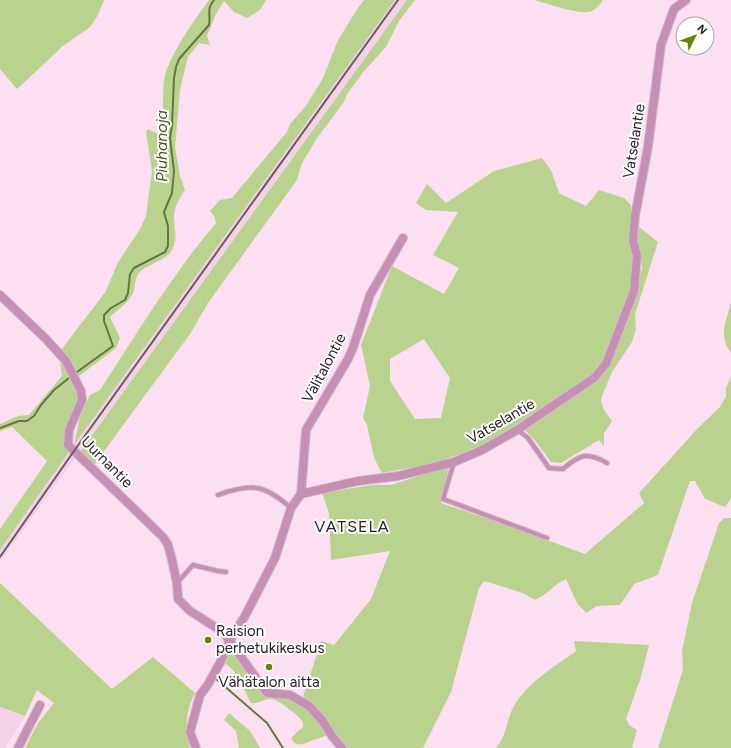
<svg xmlns="http://www.w3.org/2000/svg" width="731" height="748" font-family="Figtree,sans-serif">
<style>
.built{fill:#f4d1e7}
.green{fill:#b9d38f;fill-rule:evenodd}
.lines{fill:none;stroke-linecap:round;stroke-linejoin:round}
.stream{stroke:#65753d;stroke-width:2}
.lane-casing{stroke:#d6bdcc;stroke-width:6}
.street-casing{stroke:#d6bdcc;stroke-width:10}
.lane{stroke:#c590b3;stroke-width:4}
.street{stroke:#c590b3;stroke-width:8}
.rail{stroke:#6b5b64;stroke-width:2}
.poi-dot{fill:#638500;stroke:#fff;stroke-width:1.5}
.labels{text-anchor:middle;stroke-width:4;stroke-linejoin:round;paint-order:stroke}
.street-label{font-size:15px;fill:#2a2026;stroke:#fff}
.poi-label{font-size:15px;fill:#2a2026;stroke:#fff;text-anchor:start}
.water-label{font-size:16px;font-style:italic;fill:#44571c;stroke:#fff}
.neighbourhood-label{font-size:16px;letter-spacing:1px;fill:#2a2026;stroke:#fff}
</style>
<rect width="100%" height="100%" fill="#fce0f1"/>
<g class="built">
<polygon points="395,0 407,0 0,562 0,550 69,452"/>
<polygon points="0,707 25,716 5,748 0,748"/>
</g>
<g class="green">
<polygon points="0,0 104,0 98,15 90,27 63,46 17,89 0,69"/>
<path d="M209,0H266L260,10L247,18L234,12L224,1L216,14L207,36L210,45L199,43L188,57L180,90L175,147L180,176L185,190C179,199 174,207 174,218C174,227 177,236 174,245C170,261 149,262 139,273C134,279 136,287 133,293C128,304 118,309 110,317L120,338L116,348L79,376L61,350L106,291L118,262L140,229L146,216L152,171L146,132L148,129L160,135C164,117 162,98 164,80C168,56 195,20 209,0Z"/>
<path d="M364,0H395L74,445L80,416L90,395L100,390C137,333 172,275 216,223L214,216L210,211L220,200L232,198L287,132L290,124L306,106L323,78L338,40L358,8Z"/>
<polygon points="407,0 415,0 399,21 386,47 365,70 347,94 344,102 317,138 302,163 297,180 208,303 190,334 94,465 80,452"/>
<path d="M534,0H603C600,4 596,9 592,11C582,16 546,3 534,0Z"/>
<path d="M542,158L551,170L559,193L586,206L599,190L624,198L631,205V233L633,255L632,284L602,364L594,373L587,379L500,435L479,446L458,455L431,464L382,473L374,458L367,425L363,418L370,386L361,345L392,266L444,294L459,268L433,255L458,212L426,210L416,203L427,184L446,203L494,171ZM424,339L450,378L441,418L415,419L390,381V359Z"/>
<polygon points="638,226 658,242 635,314 636,329 632,342 612,372 602,396 601,402 604,410 612,421 604,433 604,446 599,440 561,463 551,462 534,439 524,429 593,383 638,286 642,267 638,243"/>
<path d="M731,302V353C718,334 726,323 731,302Z"/>
<polygon points="60,361 76,387 79,395 67,428 64,442 69,452 0,550 0,529 47,461 12,427 0,431 0,424 18,416 29,415 62,376"/>
<path d="M731,377V498L725,507L705,499L695,481H690L658,575L634,584L620,605L597,606L586,613L577,603L566,579C554,584 547,595 535,600L523,593L484,581L479,588L451,692L423,748H347L333,734L324,718L303,697L321,641L334,645L371,599L390,551L331,560L329,513L322,493L372,485H391L449,466L441,503L492,520L585,554L644,503L639,493L698,428L719,408L726,397V388Z"/>
<polygon points="724,518 731,518 731,748 658,748 683,670 682,651 692,603 719,523"/>
<path d="M0,583L112,689L153,657L195,693C186,710 184,729 190,748H25L38,723L54,703L37,690L25,716L0,707Z"/>
<path d="M574,641L649,645L641,677L626,719L629,725L637,730L632,748H496C508,733 506,720 514,706C528,682 554,667 576,651Z"/>
<path d="M229,644L265,696C272,696 280,697 287,698C305,702 318,720 327,735C321,738 316,739 311,741C303,744 296,748 291,738L297,732L303,727C303,725 303,723 302,721C299,715 278,700 272,699C262,699 260,704 251,703C243,688 238,671 223,662Z"/>
<polygon points="229,713 250,731 260,748 239,748 236,731 224,720"/>
</g>
<g class="lines">
<g class="stream">
<path d="M77,372L113,346L104,321V315L111,308L125,300L128,293L130,274L134,268L165,252L168,246V226L164,212L172,193L174,171L170,138L172,126L174,78L176,67L179,59L209,25C211,14 206,10 214,0"/>
<polyline points="0,428 19,421 27,421 34,416 41,405 54,390 69,378"/>
<polyline points="215,678 267,723 283,748"/>
</g>
<defs>
<g id="lane">
<path d="M518,430L528,438L549,468L563,469C579,455 587,451 607,463"/>
<polyline points="454,462 443,499 547,538"/>
<path d="M218,495C251,483 264,484 291,508"/>
<polyline points="177,583 193,565 218,571 226,572"/>
</g>
<g id="street">
<polyline points="0,295 46,339 66,361 81,391 82,400 69,430 68,445 163,537 168,545 172,560 177,584 178,599 190,611 223,632 267,693 290,695 309,706 322,720 332,736 342,748"/>
<polyline points="301,494 306,430 348,359 353,348 370,295 403,238"/>
<polyline points="18,748 40,705"/>
<polyline points="196,748 190,732 200,695 207,686 221,661 230,640 245,616 275,558 291,508 301,494 358,481 398,476 454,462 482,450 517,430 594,378 606,364 634,291 637,256 633,241 635,216 648,147 661,45 674,9 686,0"/>
</g>
</defs>
<use href="#lane" class="lane-casing"/>
<use href="#street" class="street-casing"/>
<use href="#lane" class="lane"/>
<use href="#street" class="street"/>
<polyline class="rail" points="0,557 74,451 398,0"/>
</g>
<g class="poi-dot">
<circle cx="208" cy="640" r="4"/>
<circle cx="269" cy="667" r="4"/>
</g>
<g class="labels">
<g class="street-label">
<text transform="translate(634 141) rotate(-81)" y="5">Vatselantie</text>
<text transform="translate(324 368) rotate(-62)" y="5">Välitalontie</text>
<text transform="translate(501 421) rotate(-30)" y="5">Vatselantie</text>
<text transform="translate(107 462) rotate(45)" y="5">Uurnantie</text>
</g>
<g class="poi-label">
<text x="216" y="636">Raision<tspan x="216" dy="17">perhetukikeskus</tspan></text>
<text x="269" y="687" text-anchor="middle">Vähätalon aitta</text>
</g>
<g class="water-label">
<text transform="translate(161 146) rotate(-90)" y="6">Piuhanoja</text>
</g>
<g class="neighbourhood-label">
<text x="352" y="532">VATSELA</text>
</g>
</g>
<g transform="translate(695 36) rotate(48)"><circle r="19" fill="#ffffff" stroke="#aaa6a8"/>
<path d="M0-3L7 15L0 10L-7 15Z" fill="#638500"/>
<text y="-6" font-size="11" font-weight="bold" text-anchor="middle" fill="#2a2026">N</text>
</g>
</svg>
